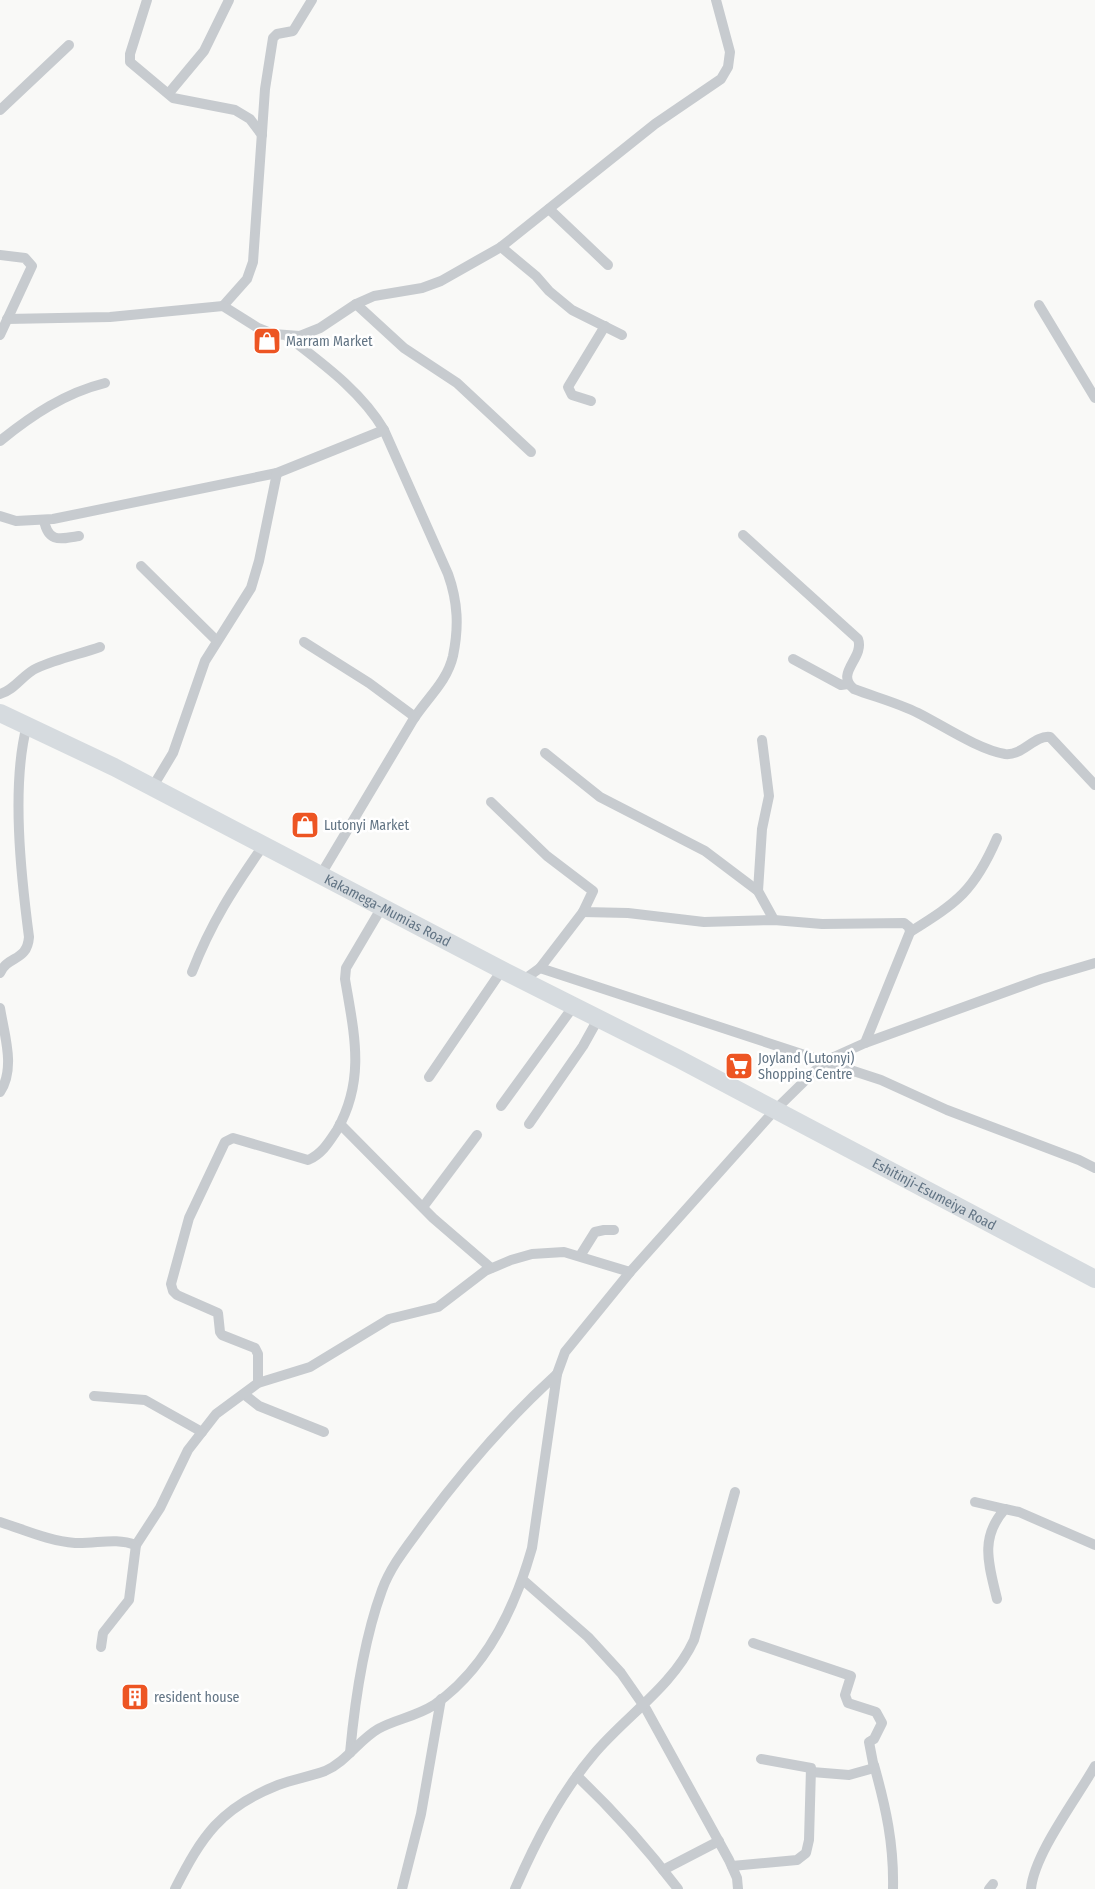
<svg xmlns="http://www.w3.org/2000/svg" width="1095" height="1889" font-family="'Fira Sans Condensed',sans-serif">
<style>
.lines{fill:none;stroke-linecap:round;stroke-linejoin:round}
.street{stroke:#c7cbcf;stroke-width:10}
.highway{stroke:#d6dbdf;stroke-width:18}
.labels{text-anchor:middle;stroke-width:5;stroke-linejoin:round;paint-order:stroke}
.poi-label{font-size:14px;fill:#627484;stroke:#fff;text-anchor:start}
.street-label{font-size:14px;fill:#627484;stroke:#fff}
</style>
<rect width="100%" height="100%" fill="#f9f9f7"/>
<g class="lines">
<g class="street">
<polyline points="147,0 130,54 130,62 173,98 235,110 250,119 262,135"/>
<polyline points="169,93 204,51 229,0"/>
<polyline points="0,110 69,45"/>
<polyline points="549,209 608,265"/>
<polyline points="501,247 536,276 549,291 572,310 622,335"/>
<polyline points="0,255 25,258 32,266 0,335"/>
<polyline points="356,304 404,348 457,383 531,452"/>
<polyline points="1039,305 1095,398"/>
<polyline points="223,306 247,279 253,262 265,89 273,38 277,34 293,31 312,0"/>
<polyline points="7,319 110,317 223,306 258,328 273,334 300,336 320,328 356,304 374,296 422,288 441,281 501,247 655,124 721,79 728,67 730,52 716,0"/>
<path d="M287,336C323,364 361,391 384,430L448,574C458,602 459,627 453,656C447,682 427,698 413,720C382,772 351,824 320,876"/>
<polyline points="591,401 572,395 568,387 605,326"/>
<path d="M0,441C32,415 65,393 105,383"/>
<polyline points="0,516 16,521 53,519 277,473 384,430"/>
<path d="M44,520C48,543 60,539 79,536"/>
<path d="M743,535L858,639C865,658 834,673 854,689C875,697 898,703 918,713C942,725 979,750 1005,754C1023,756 1034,735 1050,737L1095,785"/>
<polyline points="141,566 217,641"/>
<polyline points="304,642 369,683 415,717"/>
<polyline points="793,659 841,685 848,684"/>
<path d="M0,694C15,690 23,674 37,668C57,659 80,654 100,647"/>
<polyline points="545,753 600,797 705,851 758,891 774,920"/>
<polyline points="152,788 173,753 205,661 251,588 259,561 277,473"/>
<polyline points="491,802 547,856 593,891 583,912 628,913 704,922 774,920 822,924 904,923 909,927 910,932 865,1043"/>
<polyline points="758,891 762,829 769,796 762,740"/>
<path d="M910,932C958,902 974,891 997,838"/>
<polyline points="540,968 583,912"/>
<path d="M192,972C211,923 233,889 263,846"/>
<path d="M0,973C8,955 27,962 29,937C21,876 11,785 27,725"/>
<polyline points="522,981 540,968 881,1080 947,1110 1079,1160 1095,1168"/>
<path d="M0,1008C4,1034 16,1068 0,1092"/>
<polyline points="429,1077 502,970"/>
<polyline points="501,1106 573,1007"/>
<polyline points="340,1124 433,1218 491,1268"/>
<polyline points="529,1124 583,1046 598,1019"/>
<polyline points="423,1207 477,1135"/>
<polyline points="580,1256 595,1232 604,1230 614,1230"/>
<path d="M258,1383V1354L255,1348L222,1335L220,1332L218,1313L177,1295L173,1291L171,1284L189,1218L225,1142L233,1138L308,1160C322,1154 329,1142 337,1130C366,1079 354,1033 345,979L346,968L382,907"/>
<polyline points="245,1395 259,1406 324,1432"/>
<polyline points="94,1396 145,1400 202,1432"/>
<polyline points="975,1502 1005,1509"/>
<path d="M0,1522C25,1530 49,1541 75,1543C97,1544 115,1537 136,1545L160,1508L188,1450L216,1414L258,1383L310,1367L389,1319L438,1307L485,1271L511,1260L532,1254L564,1252L630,1272"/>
<polyline points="523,1580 588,1637 621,1673 646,1709 729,1860 737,1878 738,1889"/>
<path d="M997,1599C989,1565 979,1538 1005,1509L1019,1512L1095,1545"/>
<polyline points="753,1643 851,1676 845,1695 848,1703 876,1712 882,1723 874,1739 869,1742 874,1768 849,1775 812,1772"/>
<polyline points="101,1647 103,1633 129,1600 136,1545"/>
<path d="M350,1753C355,1699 363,1642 382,1590C391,1565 409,1544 424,1523C465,1468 506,1420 557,1374"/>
<path d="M874,1765C886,1808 894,1844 893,1889"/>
<path d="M577,1776C614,1811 647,1848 678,1889"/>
<polyline points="732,1866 797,1860 806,1853 809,1840 811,1768 761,1759"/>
<polyline points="663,1870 719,1841"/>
<path d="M175,1889C202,1836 220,1808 278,1785C293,1779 309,1777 325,1771C346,1762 359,1740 378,1729C396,1719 415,1717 434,1705C486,1669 515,1608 532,1548L557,1374L565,1352L630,1272L775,1110L825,1061L865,1043L1041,979L1095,963"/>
<polyline points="402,1889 421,1814 441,1699"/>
<path d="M515,1889C536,1841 560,1794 594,1754C626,1716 673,1686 694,1640L735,1492"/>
<polyline points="989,1889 993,1884"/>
<path d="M1031,1889C1034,1854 1077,1798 1095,1766"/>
</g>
<path class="highway" id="s1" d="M0,713L114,767L502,970L679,1059L1095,1279"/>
</g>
<defs>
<symbol id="shop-square" viewBox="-11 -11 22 22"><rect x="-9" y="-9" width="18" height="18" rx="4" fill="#ed5523" stroke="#fff"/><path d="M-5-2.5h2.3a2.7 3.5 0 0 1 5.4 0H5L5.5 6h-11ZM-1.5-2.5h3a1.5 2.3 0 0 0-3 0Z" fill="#fff"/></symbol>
<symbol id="supermarket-square" viewBox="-11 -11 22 22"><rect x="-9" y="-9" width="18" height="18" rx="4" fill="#ed5523" stroke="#fff"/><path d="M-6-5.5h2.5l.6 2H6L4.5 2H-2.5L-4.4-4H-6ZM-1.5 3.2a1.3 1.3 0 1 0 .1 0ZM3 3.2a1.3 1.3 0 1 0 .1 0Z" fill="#fff"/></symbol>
<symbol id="building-square" viewBox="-11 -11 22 22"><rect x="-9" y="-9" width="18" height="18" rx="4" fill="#ed5523" stroke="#fff"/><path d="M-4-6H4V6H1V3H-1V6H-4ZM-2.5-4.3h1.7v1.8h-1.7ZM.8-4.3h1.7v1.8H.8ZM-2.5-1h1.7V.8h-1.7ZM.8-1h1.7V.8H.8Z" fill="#fff"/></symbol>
</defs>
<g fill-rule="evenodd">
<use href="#shop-square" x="251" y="325" width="32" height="32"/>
<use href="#shop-square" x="289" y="809" width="32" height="32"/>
<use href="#supermarket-square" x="723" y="1050" width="32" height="32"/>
<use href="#building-square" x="119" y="1681" width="32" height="32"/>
</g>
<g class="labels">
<g class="poi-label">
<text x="286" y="346">Marram Market</text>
<text x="324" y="830">Lutonyi Market</text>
<text x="758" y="1063">Joyland (Lutonyi)<tspan x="758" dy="16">Shopping Centre</tspan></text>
<text x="154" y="1702">resident house</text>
</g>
<g class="street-label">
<text dy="5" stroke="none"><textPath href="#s1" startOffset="435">Kakamega-Mumias Road</textPath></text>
<text dy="5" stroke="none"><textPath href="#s1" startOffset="1051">Eshitinji-Esumeiya Road</textPath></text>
</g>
</g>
</svg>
